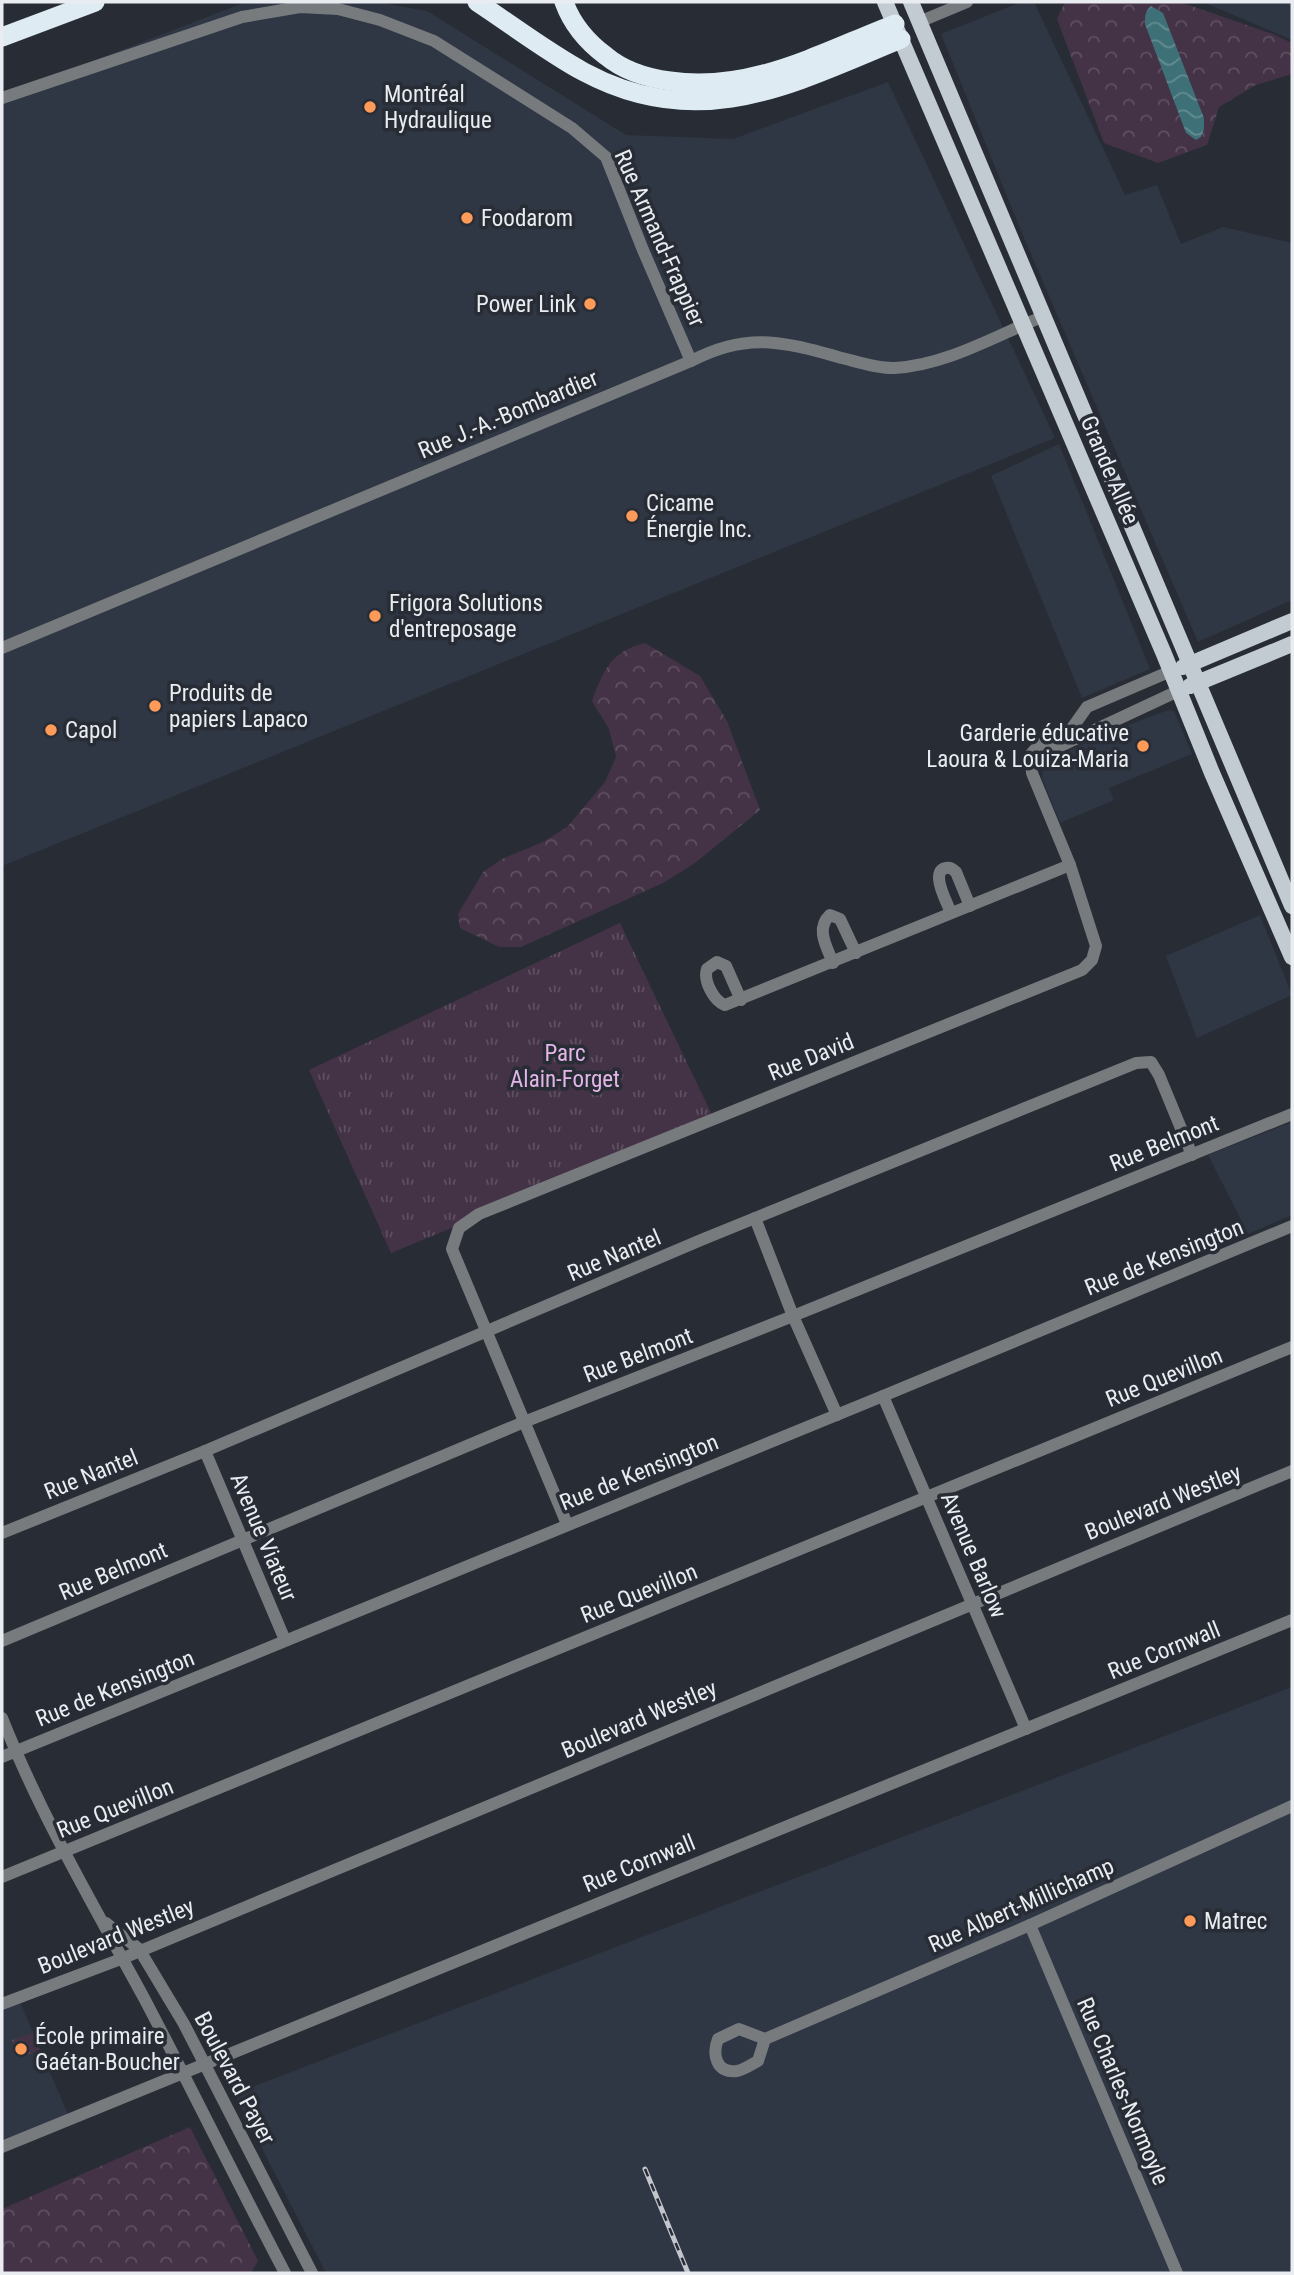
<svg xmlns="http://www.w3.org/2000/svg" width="1294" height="2275" font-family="'Roboto Condensed',sans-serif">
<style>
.built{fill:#2f3644}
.forest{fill:url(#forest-crowns)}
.park{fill:url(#park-tufts)}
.water{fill:url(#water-waves)}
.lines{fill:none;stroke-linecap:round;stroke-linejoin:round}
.minor{stroke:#777b7e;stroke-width:12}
.major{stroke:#c1cbd1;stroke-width:16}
.highway{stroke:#dfebf2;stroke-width:19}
.rail-casing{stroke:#c2c5cb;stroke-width:5}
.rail{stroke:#282c35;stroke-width:2.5;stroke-dasharray:8;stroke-linecap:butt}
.poi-dot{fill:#fe9b58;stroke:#282c35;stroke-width:2.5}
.labels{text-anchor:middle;stroke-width:7;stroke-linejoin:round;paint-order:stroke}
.poi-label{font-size:23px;fill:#e9ecf1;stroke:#282c35;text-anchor:start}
.street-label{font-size:23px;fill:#e9ecf1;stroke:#282c35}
.park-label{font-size:23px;fill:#e4b5e8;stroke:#282c35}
</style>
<defs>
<pattern id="forest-crowns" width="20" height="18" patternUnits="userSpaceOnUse" patternTransform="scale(1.75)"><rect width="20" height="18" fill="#443246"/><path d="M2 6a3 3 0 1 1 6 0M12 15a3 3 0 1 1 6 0" fill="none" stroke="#5f5061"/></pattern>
<pattern id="park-tufts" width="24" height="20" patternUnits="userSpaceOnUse" patternTransform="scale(1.75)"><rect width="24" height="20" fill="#443246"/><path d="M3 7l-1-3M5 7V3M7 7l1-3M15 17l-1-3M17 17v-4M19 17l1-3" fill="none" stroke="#5f5061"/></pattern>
<pattern id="water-waves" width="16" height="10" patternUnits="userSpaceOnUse" patternTransform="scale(1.75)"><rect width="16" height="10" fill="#3e7177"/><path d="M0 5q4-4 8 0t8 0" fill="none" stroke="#638c91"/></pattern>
</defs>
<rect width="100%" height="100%" fill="#282c35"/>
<g class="built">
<polygon points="246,2 377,2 427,11 626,135 733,139 888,82 1055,438 2,866 2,96"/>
<polygon points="1021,2 1034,2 1125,195 1157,185 1181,244 1223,227 1292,243 1292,600 1198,642 1021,231 941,34"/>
<polygon points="1203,2 1292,2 1292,40"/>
<polygon points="1059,444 1150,669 1082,698 991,476"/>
<polygon points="1168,710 1174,711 1192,754 1109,788 1114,800 1060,823 1042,778 1044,763 1094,738"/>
<polygon points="1260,915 1292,995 1197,1038 1166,956"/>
<polygon points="1292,1122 1292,1215 1248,1234 1208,1155"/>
<polygon points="1292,1687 1292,2273 326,2273 234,2094"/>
<polygon points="18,1997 70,2119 2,2147 2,2004"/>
</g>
<g class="forest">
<polygon points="1065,2 1180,2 1273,34 1292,43 1292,74 1256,85 1219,107 1207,145 1158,163 1104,143 1057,19"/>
<path d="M645,643L700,676L727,721L760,810L695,863L663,883L521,947H499L460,928L458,914L483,872L502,859L543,842L567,827L605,782L616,757L609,729L592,701C603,671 611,651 645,643Z"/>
<polygon points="190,2127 258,2261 251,2273 2,2273 2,2209"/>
</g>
<g class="park">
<polygon points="620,923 714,1119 391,1253 309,1070"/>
<polygon points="33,2033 40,2050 27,2055 16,2051 12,2040"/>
</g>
<path class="water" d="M1151,6L1163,13L1204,118V129L1201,137L1196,140L1186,133L1145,24C1145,16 1145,11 1151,6Z"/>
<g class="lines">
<g class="minor">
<polyline points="919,22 967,2"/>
<polyline points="2,98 242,17 300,7 338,9 380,20 434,41 572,128 606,157 643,250 691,361"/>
<path d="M2,648L691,361C748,331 784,342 842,358C858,362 879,369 895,368C947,365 995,336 1042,317"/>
<polyline points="1031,766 1039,756 1178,691"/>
<path d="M951,913C948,904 929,871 946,868C951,867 952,869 956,872L970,906"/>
<path d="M833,963C827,947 815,929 830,915L840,919L856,953"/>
<path d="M741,1000L726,966L717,962L707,969C703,981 714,1001 725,1005L1070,865"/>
<polyline points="755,1218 793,1316 837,1415"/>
<polyline points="883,1396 1026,1729"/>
<polyline points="205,1451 285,1640"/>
<polyline points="567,1524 452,1249 459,1228 479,1214 1082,970 1092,960 1096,946 1070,865 1032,773 1031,754 1039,745 1070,731 1087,707 1171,671"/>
<polyline points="2,1533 205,1451 701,1240 1136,1063 1151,1062 1159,1075 1192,1155"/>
<polyline points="2,1641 524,1422 793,1316 1292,1114"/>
<path d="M2,1718C41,1816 94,1906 144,1998C192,2089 237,2182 285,2273"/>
<polyline points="2,1757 883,1396 1292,1226"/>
<polyline points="2,1877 1292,1347"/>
<polyline points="106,1923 139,1949 184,2024 312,2273"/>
<polyline points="1030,1925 1177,2273"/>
<polyline points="2,2004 121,1959 1292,1471"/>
<path d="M765,2039L758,2061C752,2064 744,2070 737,2071C716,2074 712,2054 718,2039L739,2029L765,2039L1030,1925L1292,1806"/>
<polyline points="2,2147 1292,1620"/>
</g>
<g class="major">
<polyline points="885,2 1164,654 1212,773 1292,957"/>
<polyline points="911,2 1292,906"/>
<polyline points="1183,667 1292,621"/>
<polyline points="1190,686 1292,644"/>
</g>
<g class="highway">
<path d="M477,2C512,25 547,52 584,72C700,134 792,84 901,39"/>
<path d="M564,2C572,24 587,42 606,56C624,71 647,78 670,81C751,93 822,52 895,24"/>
<polyline points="2,37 95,2"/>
</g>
<defs>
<polyline id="rail" points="645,2169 688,2273"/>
</defs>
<use href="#rail" class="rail-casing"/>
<use href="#rail" class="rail"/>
</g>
<g class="poi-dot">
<circle cx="370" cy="107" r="7"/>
<circle cx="467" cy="218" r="7"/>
<circle cx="590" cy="304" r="7"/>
<circle cx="632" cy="516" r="7"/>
<circle cx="375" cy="616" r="7"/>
<circle cx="155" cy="706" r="7"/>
<circle cx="51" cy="730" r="7"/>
<circle cx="1143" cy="746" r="7"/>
<circle cx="1190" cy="1921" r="7"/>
<circle cx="21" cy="2049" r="7"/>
</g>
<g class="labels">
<g class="poi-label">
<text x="384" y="102">Montréal<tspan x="384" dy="26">Hydraulique</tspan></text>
<text x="481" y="226">Foodarom</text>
<text x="576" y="312" text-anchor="end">Power Link</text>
<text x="646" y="511">Cicame<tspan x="646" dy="26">Énergie Inc.</tspan></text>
<text x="389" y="611">Frigora Solutions<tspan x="389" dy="26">d'entreposage</tspan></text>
<text x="169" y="701">Produits de<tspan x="169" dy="26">papiers Lapaco</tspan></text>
<text x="65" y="738">Capol</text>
<text x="1129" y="741" text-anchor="end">Garderie éducative<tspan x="1129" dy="26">Laoura &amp; Louiza-Maria</tspan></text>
<text x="1204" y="1929">Matrec</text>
<text x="35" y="2044">École primaire<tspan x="35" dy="26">Gaétan-Boucher</tspan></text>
</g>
<g class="street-label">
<text transform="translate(660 238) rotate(66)" y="8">Rue Armand-Frappier</text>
<text transform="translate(508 414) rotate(-23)" y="8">Rue J.-A.-Bombardier</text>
<text transform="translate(1110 470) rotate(67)" y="8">Grande Allée</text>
<text transform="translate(811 1057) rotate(-22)" y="8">Rue David</text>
<text transform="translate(1164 1143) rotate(-22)" y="8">Rue Belmont</text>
<text transform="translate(614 1255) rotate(-23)" y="8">Rue Nantel</text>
<text transform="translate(1164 1257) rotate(-22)" y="8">Rue de Kensington</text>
<text transform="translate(638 1355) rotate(-21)" y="8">Rue Belmont</text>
<text transform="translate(1164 1377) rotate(-22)" y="8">Rue Quevillon</text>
<text transform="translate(639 1472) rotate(-22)" y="8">Rue de Kensington</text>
<text transform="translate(91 1474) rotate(-22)" y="8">Rue Nantel</text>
<text transform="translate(1163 1502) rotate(-22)" y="8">Boulevard Westley</text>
<text transform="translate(264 1537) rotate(67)" y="8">Avenue Viateur</text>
<text transform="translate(974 1555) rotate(67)" y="8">Avenue Barlow</text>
<text transform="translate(113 1571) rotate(-23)" y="8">Rue Belmont</text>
<text transform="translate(639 1593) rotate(-22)" y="8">Rue Quevillon</text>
<text transform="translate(1164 1650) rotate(-22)" y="8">Rue Cornwall</text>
<text transform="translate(115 1688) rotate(-22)" y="8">Rue de Kensington</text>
<text transform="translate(639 1719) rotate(-23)" y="8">Boulevard Westley</text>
<text transform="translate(115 1808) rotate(-22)" y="8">Rue Quevillon</text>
<text transform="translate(639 1863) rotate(-22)" y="8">Rue Cornwall</text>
<text transform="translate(1021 1905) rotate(-24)" y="8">Rue Albert-Millichamp</text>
<text transform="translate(116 1936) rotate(-22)" y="8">Boulevard Westley</text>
<text transform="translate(235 2078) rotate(62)" y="8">Boulevard Payer</text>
<text transform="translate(1123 2091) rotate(67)" y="8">Rue Charles-Normoyle</text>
</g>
<g class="park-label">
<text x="565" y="1061">Parc<tspan x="565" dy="26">Alain-Forget</tspan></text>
</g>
</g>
<rect width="1294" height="2275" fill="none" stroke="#e9ecf1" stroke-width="7"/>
</svg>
